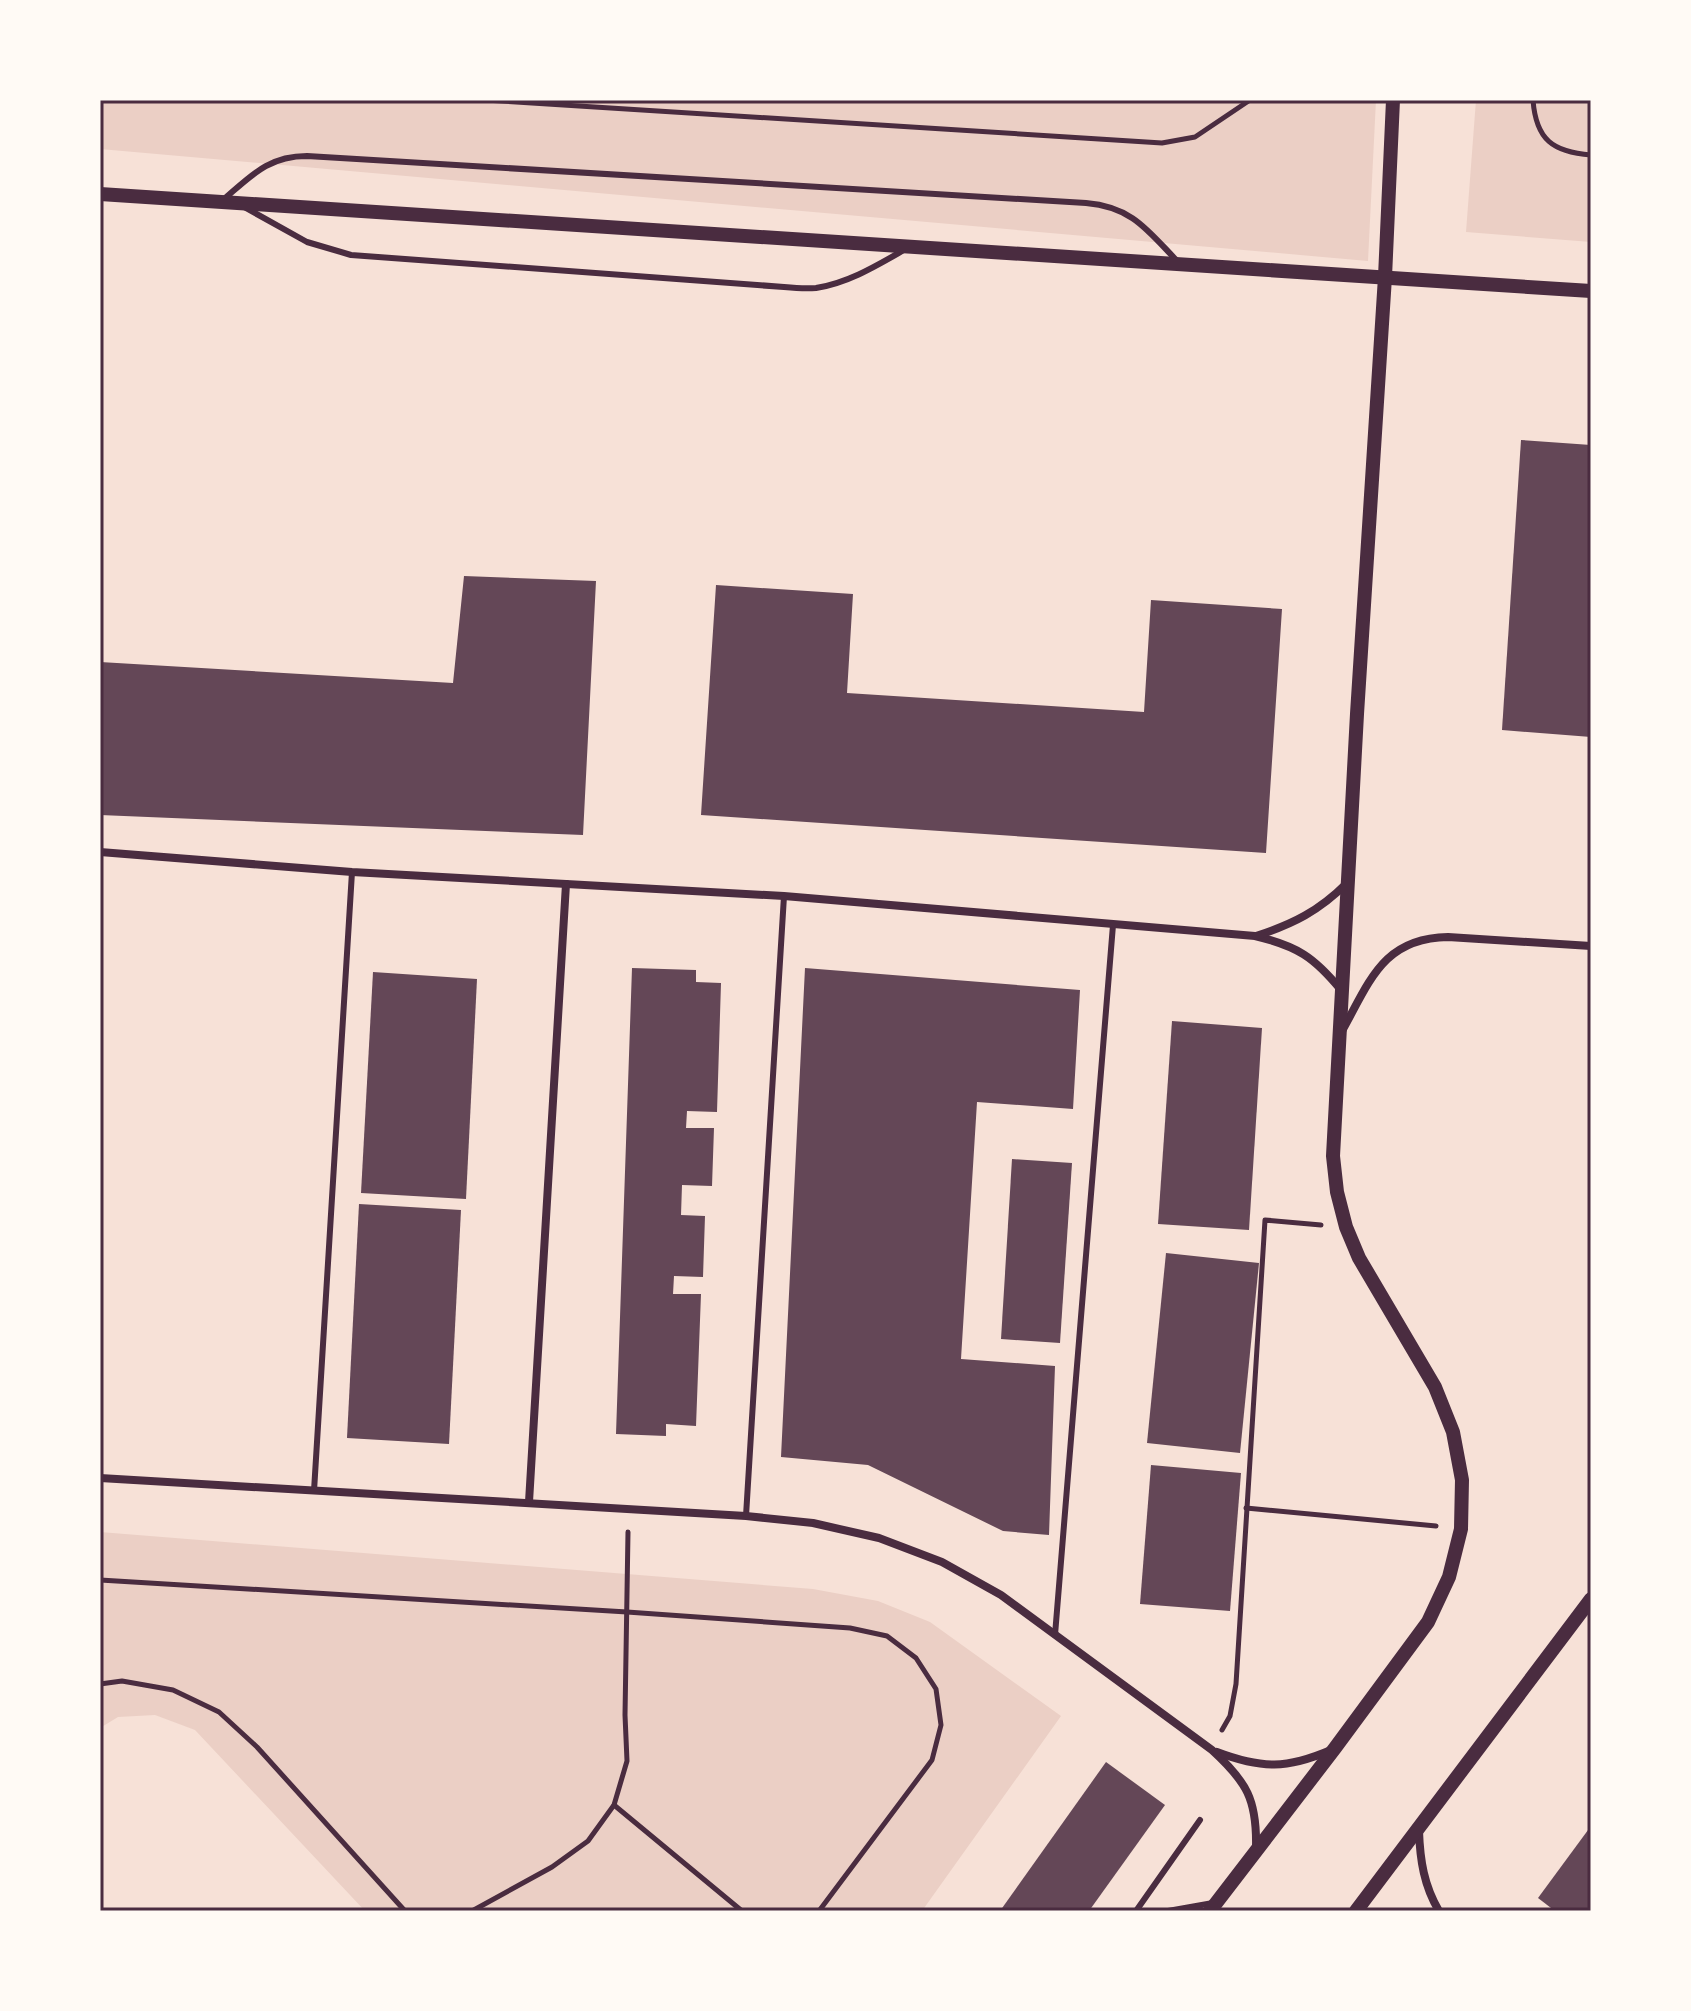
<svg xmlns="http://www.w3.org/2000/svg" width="1691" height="2011" font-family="'Nunito Sans',sans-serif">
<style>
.green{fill:#ebcfc5}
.building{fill:#644757}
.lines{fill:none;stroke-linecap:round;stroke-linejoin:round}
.path{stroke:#4a2c40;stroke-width:5}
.service{stroke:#4a2c40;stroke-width:6}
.minor{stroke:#4a2c40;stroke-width:8}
.tertiary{stroke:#4a2c40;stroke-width:14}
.neatline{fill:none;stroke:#4a2c40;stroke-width:3}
</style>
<rect width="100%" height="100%" fill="#f7e1d7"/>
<g class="green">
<polygon points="100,100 1376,100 1368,261 100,149"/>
<polygon points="1476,100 1591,100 1591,242 1466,232"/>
<polygon points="100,1532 813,1589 878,1601 930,1622 1061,1716 922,1911 365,1911 195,1730 155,1715 118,1717 100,1728"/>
</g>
<g class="building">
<polygon points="1521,440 1591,445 1591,737 1502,730"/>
<polygon points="464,576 596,581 583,835 100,815 100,662 453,683"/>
<polygon points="716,585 853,594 847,693 1144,712 1151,600 1282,609 1266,853 701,815"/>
<polygon points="632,968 696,970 696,982 721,983 717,1112 687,1111 686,1128 714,1128 712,1186 682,1185 681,1215 705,1216 703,1277 674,1276 673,1294 701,1294 696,1426 666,1424 666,1436 616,1434"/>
<polygon points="805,968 1080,990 1073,1109 977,1102 961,1359 1055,1366 1049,1535 1003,1531 868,1465 781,1457"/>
<polygon points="373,972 477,979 466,1199 361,1193"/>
<polygon points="1172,1021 1262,1028 1249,1230 1158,1224"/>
<polygon points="1012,1159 1072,1163 1060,1343 1001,1339"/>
<polygon points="359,1204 461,1210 449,1444 347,1438"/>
<polygon points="1166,1253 1259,1263 1240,1453 1147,1443"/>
<polygon points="1151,1465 1241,1473 1230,1611 1140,1604"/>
<polygon points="1106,1762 1165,1805 1089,1911 1000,1911"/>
<polygon points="1591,1826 1591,1911 1555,1911 1538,1898"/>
</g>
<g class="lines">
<g class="path">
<polyline points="485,100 1162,143 1195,137 1250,100"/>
<path d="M1533,100C1536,140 1553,152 1591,155"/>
<polyline points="1246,1508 1436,1526"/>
<polyline points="100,1580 627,1612 850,1628 887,1636 916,1658 936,1689 941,1725 932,1760 819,1911"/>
<polyline points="100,1684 122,1681 173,1690 219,1712 257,1747 405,1911"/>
<polyline points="1222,1730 1230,1716 1236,1684 1265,1220 1321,1225"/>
<polyline points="614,1805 742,1911"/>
<polyline points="472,1911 552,1867 588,1841 614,1805 627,1761 625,1715 628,1532"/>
</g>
<g class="service">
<path d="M223,200C251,176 268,156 307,156L1086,203C1133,207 1148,231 1179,263"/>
<path d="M244,207L307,242L351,255L784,287C794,288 805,289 816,288C848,283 876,266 904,250"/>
<polyline points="314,1491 352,872"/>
<polyline points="746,1516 784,896"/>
<polyline points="1055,1635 1113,925"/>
<polyline points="1136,1911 1200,1820"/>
<polyline points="1168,1911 1213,1903"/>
</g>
<g class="minor">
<path d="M100,852L352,872L784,896L1255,936C1297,946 1314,957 1341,990"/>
<path d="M1256,936C1293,924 1319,911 1347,883"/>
<path d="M1342,1031C1370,981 1383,938 1448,937L1591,946"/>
<path d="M100,1478L746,1516L813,1523L879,1538L942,1562L1001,1595L1212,1750C1247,1782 1257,1800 1256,1847"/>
<polyline points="529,1502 566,884"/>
<path d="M1217,1752C1262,1769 1287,1769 1331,1750"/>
<path d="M1419,1831C1420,1860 1424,1886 1439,1911"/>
</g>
<g class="tertiary">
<polyline points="100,194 1591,291"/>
<polyline points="1210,1911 1335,1748 1428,1622 1449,1577 1461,1529 1462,1480 1453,1432 1435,1387 1359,1258 1346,1227 1337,1192 1333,1156 1357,714 1385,277 1393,100"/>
<polyline points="1356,1911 1591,1599"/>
</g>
</g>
<rect width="1691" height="2011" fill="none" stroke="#fffaf5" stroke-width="204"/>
<rect x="102" y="102" width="1487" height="1807" class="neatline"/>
</svg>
